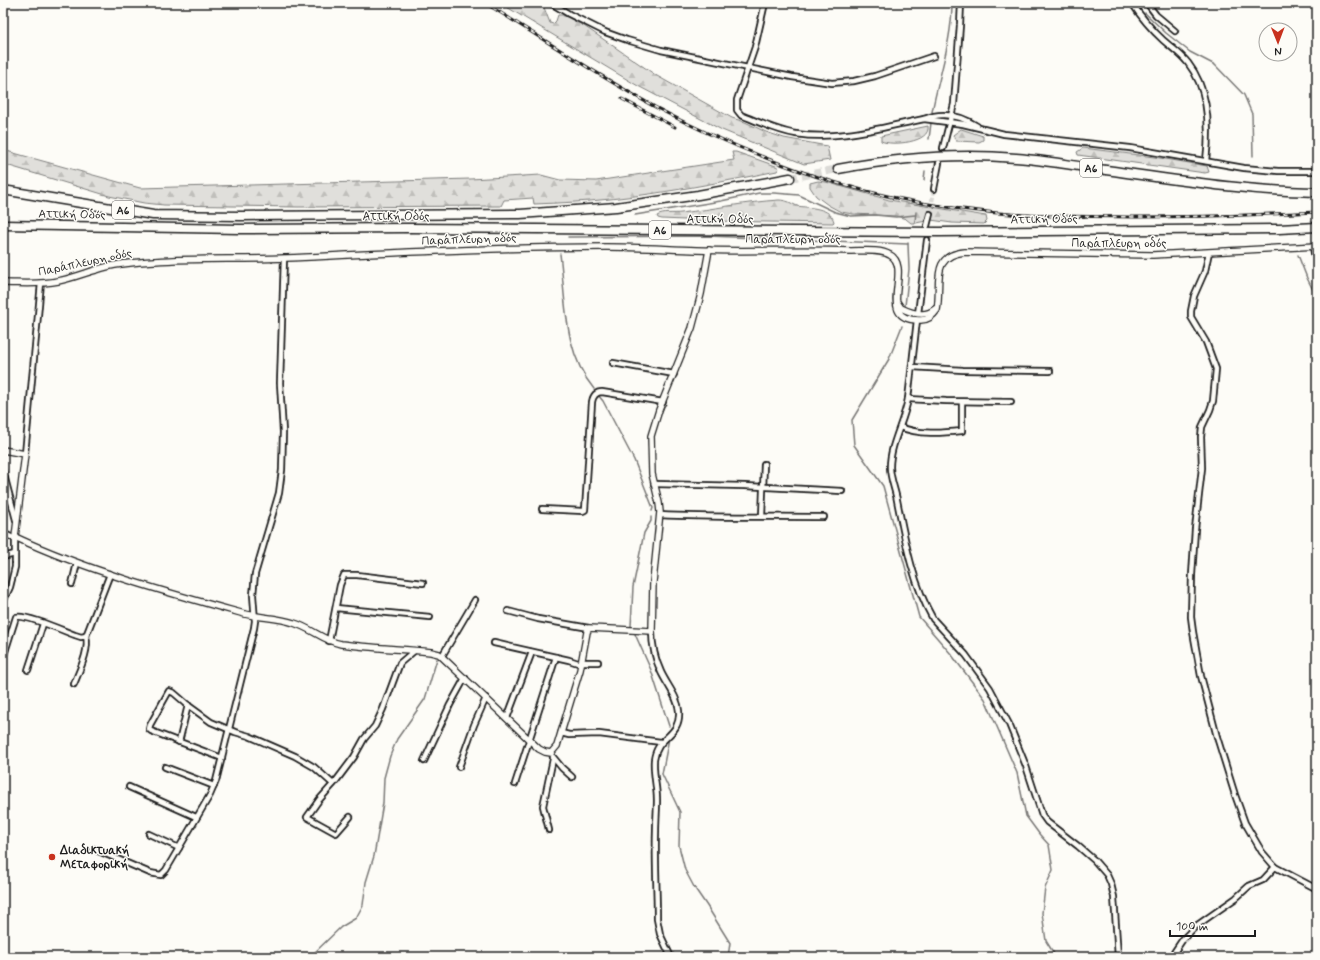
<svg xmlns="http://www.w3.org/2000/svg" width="1320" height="960" font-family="Mynerve,sans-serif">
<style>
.forest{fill:url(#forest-firs);stroke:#7e7e7c}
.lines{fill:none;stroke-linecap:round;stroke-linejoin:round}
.stream{stroke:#797876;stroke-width:1.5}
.minor-tunnel{stroke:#dbdad6;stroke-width:4.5;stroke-dasharray:4.5 2;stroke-linecap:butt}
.motorway-tunnel{stroke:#dbdad6;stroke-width:8;stroke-dasharray:8 4;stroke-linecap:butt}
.minor-casing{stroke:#1c1c1c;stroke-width:8}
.tertiary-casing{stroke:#1c1c1c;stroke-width:8}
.motorway-casing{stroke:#1c1c1c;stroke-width:11}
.minor{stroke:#fdfcf7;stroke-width:4.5}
.tertiary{stroke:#fdfcf7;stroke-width:5.5}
.motorway{stroke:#fdfcf7;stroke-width:8}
.rail-casing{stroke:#1c1c1c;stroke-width:3}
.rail{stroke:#fdfcf7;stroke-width:1.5;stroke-dasharray:4.5;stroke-linecap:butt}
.poi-dot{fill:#c8321e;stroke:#fdfcf7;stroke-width:1.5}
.labels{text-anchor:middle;stroke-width:3;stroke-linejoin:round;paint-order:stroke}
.shield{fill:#fdfcf7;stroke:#605f5e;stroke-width:1}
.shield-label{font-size:11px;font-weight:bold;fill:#1c1c1c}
.street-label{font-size:12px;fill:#1c1c1c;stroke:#fdfcf7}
.poi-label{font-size:12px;font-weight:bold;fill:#1c1c1c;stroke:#fdfcf7;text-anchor:start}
</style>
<defs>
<pattern id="forest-firs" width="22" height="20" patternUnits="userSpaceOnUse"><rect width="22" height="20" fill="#e0dfdb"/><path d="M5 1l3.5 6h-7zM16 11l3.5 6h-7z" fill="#c0bfbb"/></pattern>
</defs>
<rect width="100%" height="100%" fill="#fdfcf7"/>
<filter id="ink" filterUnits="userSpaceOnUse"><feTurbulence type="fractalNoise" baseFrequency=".025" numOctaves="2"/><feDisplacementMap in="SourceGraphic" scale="8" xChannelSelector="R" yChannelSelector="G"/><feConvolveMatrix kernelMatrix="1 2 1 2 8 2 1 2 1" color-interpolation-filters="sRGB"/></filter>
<g filter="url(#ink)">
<g class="forest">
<polygon points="500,3 540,3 543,5 550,23 553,24 556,21 558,15 563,15 584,26 657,76 732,118 745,122 766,132 784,138 827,146 830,160 804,164 722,130 638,86"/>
<path d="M928,126C931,143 891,146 881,141V136Z"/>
<polygon points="961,129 983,136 983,140 979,142 956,141 953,135"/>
<polygon points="1083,148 1154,157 1207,166 1209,172 1205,173 1078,155 1077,152"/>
<path d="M3,150L140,188L470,179L541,175L560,180L596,181L734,160L732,152H736L776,166L779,168L777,171C722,182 666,193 610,199C585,202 559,203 534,204L533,198L504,200L501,206L298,207L164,205L144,203L109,196L3,164Z"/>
<polygon points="818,181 826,182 889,200 986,216 987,221 984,224 952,223 931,220 916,223 911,223 906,219 896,216 853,214 841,212 828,205 816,196 810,187 810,183"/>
<path d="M779,200C782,200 786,201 789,202C792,203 794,205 797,206C809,208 831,207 834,222L833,223L707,221L662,219L658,218L657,216C663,212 674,214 681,213C714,209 746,202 779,200Z"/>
</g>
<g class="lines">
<g class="stream">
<polyline points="1145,13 1166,33 1190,52 1215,65 1244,95 1252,114 1253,156"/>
<path d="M932,112C939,75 952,41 952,3"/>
<polyline points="929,139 931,123"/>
<polyline points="924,180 925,171"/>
<polyline points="635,215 721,201 759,193 774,193 799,195 835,212 851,216 875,215 896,217 915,215"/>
<polyline points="915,222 916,212"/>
<polyline points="568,237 708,236 908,244 908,242"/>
<path d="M560,254C566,299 563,352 594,389"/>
<polyline points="1298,255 1307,278 1317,298"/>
<polyline points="905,306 909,269 908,244"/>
<polyline points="902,326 889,359 852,420 854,445 883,486 919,617 951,654 985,699 1017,773 1026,816 1040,835 1049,845 1053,870 1045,888 1042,913 1046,941 1056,957"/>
<polyline points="598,395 603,401 634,460 653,508 652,511"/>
<polyline points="631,626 633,587 644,533 651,521 651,517"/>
<polyline points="635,634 651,670 669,726"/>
<polyline points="669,738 662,774 680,812 679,846 685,870 694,887 707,906 730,943 728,957"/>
<polyline points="310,957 341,927 356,918 363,905 366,882 374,856 383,803 384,778 390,756 397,739 425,699 437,659"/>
</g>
<polyline class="minor-tunnel" points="930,214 934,189"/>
<polyline class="motorway-tunnel" points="790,178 838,169"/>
<defs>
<g id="minor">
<polyline points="551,3 569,14 605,32 627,40 661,50 792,77 832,83 854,81 875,76 934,56"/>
<path d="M765,3L755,47L737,100V110L741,115C759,122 777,131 796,134C839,141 883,127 924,119C943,111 960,115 977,126"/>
<path d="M1132,3C1141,17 1151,29 1163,40C1172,48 1181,54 1188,63C1209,90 1210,129 1206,161"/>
<polyline points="1147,3 1156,15 1175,31"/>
<polyline points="924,119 963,124 1004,134 1130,148 1244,168 1278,171 1317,171"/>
<polyline points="943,148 954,104 960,25 961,3"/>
<polyline points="934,189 939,163"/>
<polyline points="927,226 930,214"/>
<polyline points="1313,247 1317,270"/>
<polyline points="1209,252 1205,271 1194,296 1191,311 1191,317 1206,342 1216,369 1213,401 1210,410 1202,427 1201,437 1202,468 1195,529 1192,575 1191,617 1193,632 1201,676 1217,737 1235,795 1245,823 1262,852 1275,867 1317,889"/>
<polyline points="918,314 927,240"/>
<path d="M917,320L908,399C904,422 890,444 890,467C890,478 895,489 897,500C905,540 912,582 933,619L966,655L990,688L1009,724L1026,766L1042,815L1047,822L1078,846L1094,860L1107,875L1111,884L1114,897L1118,957"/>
<polyline points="613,363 674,374"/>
<polyline points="912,367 963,370 1050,371"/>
<polyline points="908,399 946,401 1011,402"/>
<path d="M900,427C918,435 943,433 962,431V402"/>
<polyline points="25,454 41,283"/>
<polyline points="3,471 16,520"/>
<polyline points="654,484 745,486 842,491"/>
<path d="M542,509L583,511L585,510L592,402C593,396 596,392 602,392L663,402"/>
<path d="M660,515C715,518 769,516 824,517"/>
<polyline points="762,516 764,464"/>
<polyline points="3,533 15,539"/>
<polyline points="3,557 15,554"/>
<polyline points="72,584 77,563"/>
<polyline points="3,602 10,587 15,567 15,537"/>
<polyline points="336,608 430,617"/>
<polyline points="508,611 538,619 589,628"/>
<path d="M652,631C652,646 655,659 661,672C667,685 678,697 679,711C681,737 657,735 654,760C653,774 657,787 657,800C657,810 656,820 656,831C655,860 657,890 657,919L660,934L671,957"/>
<polyline points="329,641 340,585 344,575 357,575 423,583"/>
<polyline points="494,643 569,660 581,664"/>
<polyline points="442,656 475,600"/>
<path d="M3,658L16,617C25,614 64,631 75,635L81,637L86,636L110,574"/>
<polyline points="582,662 598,662"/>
<polyline points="28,670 43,624"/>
<path d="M74,684C79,671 90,650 86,636"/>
<polyline points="507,718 532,652"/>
<polyline points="561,733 569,735 599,734 661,742"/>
<polyline points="179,742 188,705"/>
<polyline points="553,757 562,768 572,777"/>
<polyline points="222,758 151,731 149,729 150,725 169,691 174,693 189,706 211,722 235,732 249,736 295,756 314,767 333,784"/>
<polyline points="424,761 450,705 465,678"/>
<polyline points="165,767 214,786"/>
<polyline points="459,767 474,725 486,698"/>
<polyline points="515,784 556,657"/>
<polyline points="129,787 196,817"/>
<polyline points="350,817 336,833 307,817 319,800 336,781 354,757 364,739 375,726 383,709 400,663 414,651"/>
<polyline points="549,830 543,806 553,759"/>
<polyline points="149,834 179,848"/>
<polyline points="94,849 150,873 161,875 166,870 210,795 216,781 254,628 255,621 253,595 255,574 279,493 282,470 283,432 280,383 284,258"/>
<polyline points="1171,957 1183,939 1196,926 1236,898 1249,886 1263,880 1275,867"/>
</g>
<g id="tertiary">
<path d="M3,283C21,283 40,285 58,281C74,278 90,271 106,267C122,263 139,262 155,261C199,258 242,260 286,258C392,253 499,247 606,247C636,247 666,249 696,250C747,252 799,249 851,251C863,251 880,249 890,255C914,268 873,322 921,320C928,320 933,316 937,310C942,285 929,255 965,252L1153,255L1317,246"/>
<path d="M897,302L901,308C911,313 925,318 935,309"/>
<path d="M3,450L25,454L15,537C86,570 165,592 241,613C258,618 277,617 294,623C311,628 324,641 341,644C371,648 401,649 431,652L439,654L539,749L545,752L551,753L557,746L580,670L587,632L589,628L652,631L653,582L660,512L659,503L652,474L651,436L659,410L692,328L701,294L709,250"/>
</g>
<g id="motorway">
<path d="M838,169C897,158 957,153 1016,158C1041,160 1066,164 1091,168C1166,178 1241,191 1317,192"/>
<polyline points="3,190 153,215 241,216 520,214 616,207 698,195 790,178"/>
<polyline points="3,225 240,229 408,228 939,232 1279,229 1317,227"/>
</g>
</defs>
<use href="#minor" class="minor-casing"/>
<use href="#tertiary" class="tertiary-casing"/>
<use href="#motorway" class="motorway-casing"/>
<use href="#minor" class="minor"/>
<use href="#tertiary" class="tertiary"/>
<use href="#motorway" class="motorway"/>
<defs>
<g id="rail">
<path d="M485,3C542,38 597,75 655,107C694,128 735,146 776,162C854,193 941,210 1025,215C1062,217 1099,216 1136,217C1196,217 1257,215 1317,212"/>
<polyline points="622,99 675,127"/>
</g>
</defs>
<use href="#rail" class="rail-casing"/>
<use href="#rail" class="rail"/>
</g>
</g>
<circle class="poi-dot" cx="52" cy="857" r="4"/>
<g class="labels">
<g class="shield">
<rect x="1080" y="159" width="22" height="18" rx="3"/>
<rect x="112" y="201" width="22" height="18" rx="3"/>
<rect x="649" y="221" width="22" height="18" rx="3"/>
</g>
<g class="shield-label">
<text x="1091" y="172">Α6</text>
<text x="123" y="214">Α6</text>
<text x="660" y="234">Α6</text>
</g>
<g class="street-label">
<text transform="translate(72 214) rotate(1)" y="4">Αττική Οδός</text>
<text x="396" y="220">Αττική Οδός</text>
<text x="720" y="223">Αττική Οδός</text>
<text transform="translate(1044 219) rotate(-1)" y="4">Αττική Οδός</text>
<text transform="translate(469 239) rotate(-2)" y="4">Παράπλευρη οδός</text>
<text x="793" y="243">Παράπλευρη οδός</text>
<text x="1119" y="247">Παράπλευρη οδός</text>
<text transform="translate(85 262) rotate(-12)" y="4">Παράπλευρη οδός</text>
</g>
<g class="poi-label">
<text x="60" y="854">Διαδικτυακή<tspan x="60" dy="14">Μεταφορική</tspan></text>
</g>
</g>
<rect width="1320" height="960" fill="none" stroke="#fdfcf7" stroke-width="16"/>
<rect x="8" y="8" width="1304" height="944" fill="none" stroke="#1c1c1c" stroke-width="1.5" filter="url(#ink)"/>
<g transform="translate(1278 42) rotate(179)"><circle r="19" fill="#fdfcf7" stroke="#a3a29f"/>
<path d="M0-3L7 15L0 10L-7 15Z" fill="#c8321e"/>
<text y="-6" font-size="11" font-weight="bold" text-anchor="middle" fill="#1c1c1c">N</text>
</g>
<path d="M1170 930v6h85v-6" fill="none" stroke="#1c1c1c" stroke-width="2"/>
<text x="1176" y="930" font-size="12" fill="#1c1c1c" stroke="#fdfcf7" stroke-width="3" paint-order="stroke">100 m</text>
</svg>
